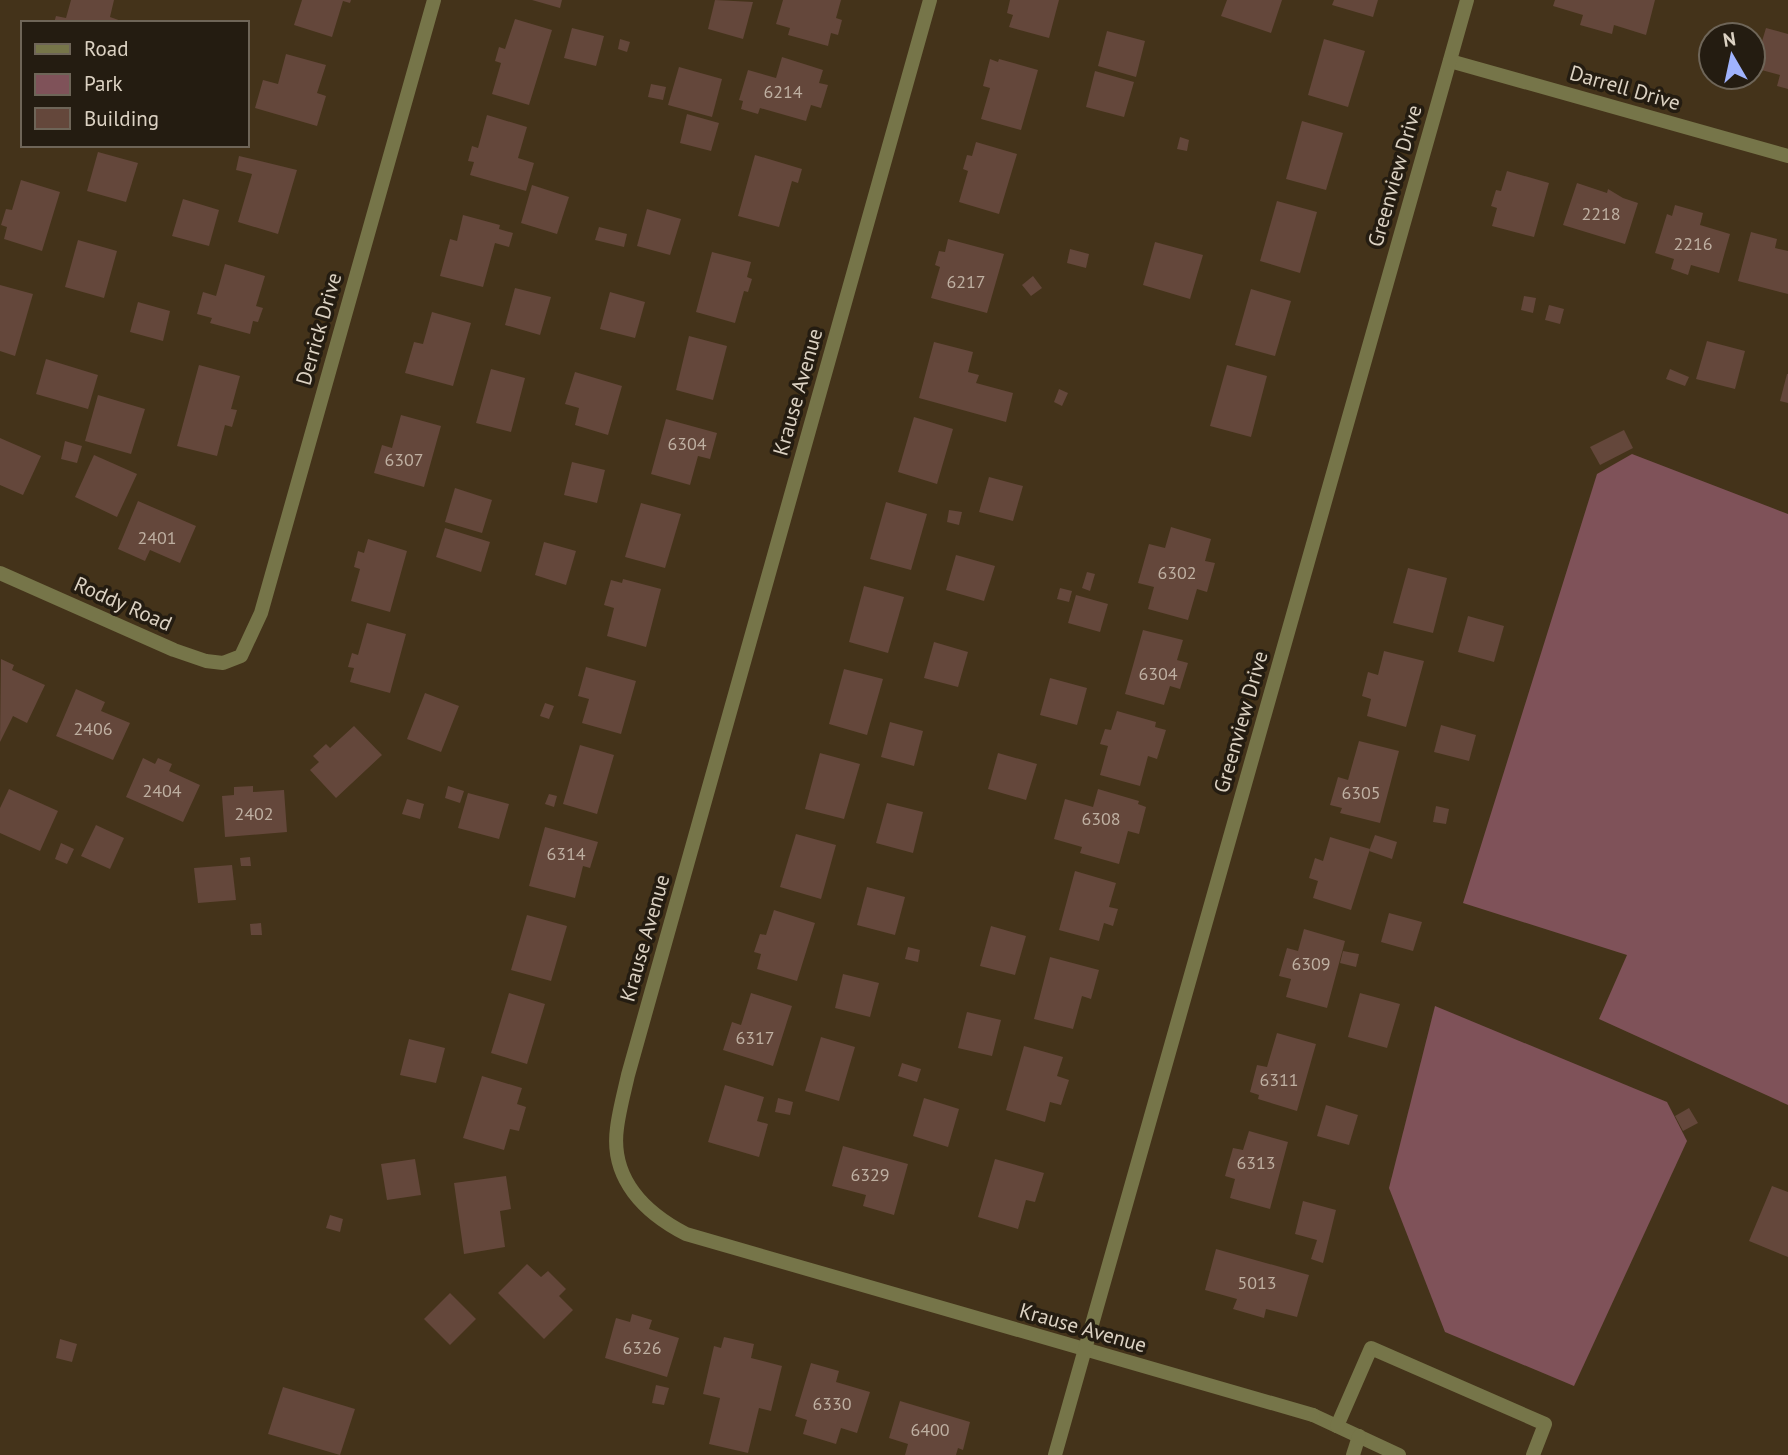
<svg xmlns="http://www.w3.org/2000/svg" width="1788" height="1455" font-family="'PT Sans',sans-serif">
<style>
.green{fill:#7f5259}
.building{fill:#64473b}
.lines{fill:none;stroke-linecap:round;stroke-linejoin:round}
.lane{stroke:#767549;stroke-width:14}
.street{stroke:#767549;stroke-width:14}
.labels{text-anchor:middle;stroke-width:7;stroke-linejoin:round;paint-order:stroke}
.number-label{font-size:18px;fill:#beafa1}
.street-label{font-size:21px;fill:#dcd2c3;stroke:#241c11}
</style>
<rect width="100%" height="100%" fill="#44331a"/>
<g class="green">
<polygon points="1632,454 1788,514 1788,1105 1599,1019 1627,955 1463,903 1597,474"/>
<polygon points="1435,1006 1667,1102 1687,1141 1574,1386 1445,1332 1389,1188"/>
</g>
<g class="building">
<polygon points="71,0 114,0 110,17 127,23 54,23 56,16 66,18"/>
<polygon points="302,0 351,0 350,3 343,1 332,37 294,25"/>
<polygon points="532,0 562,0 560,8"/>
<polygon points="715,0 753,2 743,39 708,29"/>
<polygon points="783,0 841,0 836,18 842,20 838,35 831,33 828,46 788,35 790,28 776,24"/>
<polygon points="1010,0 1059,0 1049,38 1009,27 1013,15 1007,13"/>
<polygon points="1227,0 1282,0 1271,33 1221,16"/>
<polygon points="1334,0 1378,0 1373,17 1332,5"/>
<polygon points="1555,0 1655,0 1646,35 1614,25 1612,34 1580,25 1583,15 1553,6"/>
<polygon points="515,19 552,30 529,105 492,94 501,63 495,61 499,47 505,49"/>
<polygon points="572,28 604,36 596,66 564,58"/>
<polygon points="1766,28 1788,34 1788,89 1777,86 1780,75 1754,68"/>
<polygon points="1107,31 1145,41 1136,77 1098,66"/>
<polygon points="620,39 630,42 627,52 618,49"/>
<polygon points="1324,39 1365,51 1348,107 1308,95"/>
<polygon points="286,54 326,65 317,93 326,96 317,126 255,108 263,80 278,84"/>
<polygon points="782,57 823,70 819,83 828,85 821,108 811,105 806,121 760,108 758,114 741,109 743,101 739,100 748,70 776,78"/>
<polygon points="990,59 998,62 999,59 1038,70 1021,130 981,119 990,88 983,86"/>
<polygon points="679,67 722,79 712,117 668,105"/>
<polygon points="1095,71 1134,82 1124,117 1086,107"/>
<polygon points="651,84 666,87 663,100 648,97"/>
<polygon points="687,114 719,123 711,151 680,143"/>
<polygon points="487,115 527,127 518,158 534,163 526,191 470,175 474,162 468,161 472,146 478,148"/>
<polygon points="1302,121 1343,133 1326,190 1286,179"/>
<polygon points="1180,137 1189,140 1187,151 1177,149"/>
<polygon points="976,142 1017,154 999,214 959,202 968,171 963,169 967,155 972,156"/>
<polygon points="98,152 138,163 126,202 87,191"/>
<polygon points="755,155 802,169 798,183 792,181 779,227 738,216"/>
<polygon points="239,156 297,170 278,234 238,222 252,174 236,170"/>
<polygon points="1507,171 1549,183 1534,237 1492,226 1497,208 1491,206 1496,190 1501,191"/>
<polygon points="21,180 60,192 42,251 4,239 7,227 1,225 6,209 12,210"/>
<polygon points="1577,183 1607,193 1608,189 1623,198 1638,203 1625,244 1563,225"/>
<polygon points="532,185 569,197 557,234 521,223"/>
<polygon points="183,199 219,210 209,246 172,236"/>
<polygon points="1277,201 1317,212 1300,273 1260,261"/>
<polygon points="1675,205 1703,213 1700,225 1730,234 1719,273 1691,265 1688,275 1671,269 1674,259 1655,253 1667,214 1672,216"/>
<polygon points="647,209 681,219 670,255 637,246"/>
<polygon points="463,215 500,225 499,229 513,233 509,247 495,243 483,287 440,276 450,239 457,241"/>
<polygon points="599,227 627,234 624,247 595,240"/>
<polygon points="1751,232 1777,239 1775,248 1788,251 1788,294 1738,281"/>
<polygon points="948,239 1004,254 987,313 931,298 940,267 935,265 939,251 945,252"/>
<polygon points="78,240 117,251 104,298 65,287"/>
<polygon points="1155,242 1203,255 1190,299 1143,285"/>
<polygon points="1070,249 1089,254 1086,268 1067,263"/>
<polygon points="712,252 751,262 747,277 752,279 748,292 744,291 735,323 696,312"/>
<polygon points="225,264 265,276 256,306 263,308 258,322 253,321 250,334 210,323 212,318 197,314 203,292 216,296"/>
<polygon points="1033,276 1042,288 1031,296 1022,285"/>
<polygon points="0,285 33,294 15,356 0,351"/>
<polygon points="515,288 551,297 540,335 505,325"/>
<polygon points="1251,289 1291,301 1275,356 1235,345"/>
<polygon points="610,292 645,302 635,338 600,329"/>
<polygon points="1524,296 1536,298 1533,313 1521,310"/>
<polygon points="138,302 170,311 163,341 130,332"/>
<polygon points="1549,305 1564,309 1560,324 1545,320"/>
<polygon points="432,312 471,323 453,386 405,373 414,342 423,344"/>
<polygon points="689,336 727,346 713,400 676,390"/>
<polygon points="1707,341 1745,351 1735,389 1696,379"/>
<polygon points="934,342 973,352 968,372 979,375 976,383 1013,393 1006,422 919,398"/>
<polygon points="46,359 98,375 88,409 36,394"/>
<polygon points="199,365 240,376 231,409 237,410 232,427 225,425 217,456 177,446"/>
<polygon points="1227,365 1267,376 1251,437 1210,426"/>
<polygon points="491,369 525,378 511,432 476,423"/>
<polygon points="1670,369 1689,377 1685,386 1666,379"/>
<polygon points="575,372 622,386 608,435 575,425 579,408 565,404"/>
<polygon points="1787,374 1788,374 1788,403 1780,401"/>
<polygon points="1059,389 1068,393 1062,406 1054,402"/>
<polygon points="98,395 145,409 131,454 85,441"/>
<polygon points="401,415 441,426 424,487 374,473 382,445 392,448"/>
<polygon points="914,417 953,429 937,484 898,472"/>
<polygon points="666,419 717,433 710,459 698,456 690,485 651,474"/>
<polygon points="1624,430 1633,448 1600,465 1590,447"/>
<polygon points="0,438 41,456 23,495 0,485"/>
<polygon points="65,441 82,446 77,463 61,459"/>
<polygon points="94,455 137,474 117,517 75,497"/>
<polygon points="572,462 605,470 597,503 564,495"/>
<polygon points="989,477 1023,486 1013,521 979,512"/>
<polygon points="455,488 492,500 482,533 445,522"/>
<polygon points="138,501 196,526 180,563 150,550 145,561 118,549"/>
<polygon points="886,502 927,514 911,570 870,559"/>
<polygon points="641,503 681,514 665,568 625,557"/>
<polygon points="949,510 962,512 959,525 947,522"/>
<polygon points="1171,527 1211,539 1205,561 1215,563 1207,592 1197,589 1188,620 1148,609 1154,587 1138,583 1149,544 1165,548"/>
<polygon points="445,528 490,542 481,572 436,557"/>
<polygon points="368,539 407,551 390,612 351,601 360,569 354,567 358,551 364,553"/>
<polygon points="544,542 576,551 566,585 535,575"/>
<polygon points="956,555 995,566 984,601 946,590"/>
<polygon points="1408,568 1447,578 1433,633 1393,623"/>
<polygon points="1087,572 1095,574 1090,591 1082,588"/>
<polygon points="623,579 661,589 646,647 607,636 614,608 604,605 611,580 622,583"/>
<polygon points="864,586 904,597 888,653 849,642"/>
<polygon points="1060,588 1072,591 1069,602 1057,599"/>
<polygon points="1076,595 1108,604 1100,632 1068,623"/>
<polygon points="1468,616 1504,626 1494,662 1458,652"/>
<polygon points="367,623 406,634 390,693 350,682 354,668 348,667 352,653 358,655"/>
<polygon points="1143,630 1183,640 1177,660 1188,663 1180,689 1170,686 1164,705 1125,694"/>
<polygon points="934,642 968,652 958,687 924,678"/>
<polygon points="1384,651 1424,661 1406,727 1367,716 1371,699 1362,696 1368,672 1378,675"/>
<polygon points="1,659 14,665 12,670 45,685 27,723 13,716 0,742"/>
<polygon points="586,667 636,681 621,734 582,723 589,699 578,696"/>
<polygon points="844,669 883,679 867,735 829,724"/>
<polygon points="1050,678 1087,688 1077,725 1040,715"/>
<polygon points="76,689 105,702 101,711 130,723 113,760 56,736"/>
<polygon points="425,693 459,706 441,752 407,739"/>
<polygon points="545,703 554,706 549,719 540,716"/>
<polygon points="1117,711 1156,722 1155,727 1166,730 1157,759 1148,756 1140,786 1100,775 1108,746 1100,744 1105,729 1111,730"/>
<polygon points="890,722 923,731 914,766 881,757"/>
<polygon points="1441,725 1476,735 1469,761 1434,752"/>
<polygon points="354,726 382,755 336,798 310,770 319,762 313,756 326,744 330,748"/>
<polygon points="1359,741 1399,751 1380,823 1340,813 1342,808 1330,805 1338,777 1348,780"/>
<polygon points="580,745 614,755 597,814 563,804"/>
<polygon points="820,753 860,764 844,819 805,809"/>
<polygon points="998,753 1037,764 1026,800 988,789"/>
<polygon points="143,758 155,764 158,758 172,764 169,771 200,785 183,822 126,797"/>
<polygon points="253,786 253,792 284,790 287,832 225,837 222,796 234,795 234,787"/>
<polygon points="448,786 464,791 460,803 445,798"/>
<polygon points="9,789 58,811 40,851 0,833 0,808"/>
<polygon points="1098,789 1139,801 1138,804 1146,807 1139,834 1128,831 1119,864 1080,853 1082,847 1054,839 1065,799 1093,807"/>
<polygon points="468,793 509,804 499,839 458,828"/>
<polygon points="549,794 557,796 554,807 545,804"/>
<polygon points="407,799 424,804 420,819 402,814"/>
<polygon points="887,803 923,812 913,853 876,843"/>
<polygon points="1436,806 1449,809 1446,824 1433,822"/>
<polygon points="96,825 124,838 110,869 81,856"/>
<polygon points="545,827 598,842 590,868 583,866 575,898 529,886"/>
<polygon points="796,834 836,845 821,899 780,887"/>
<polygon points="1375,835 1397,842 1392,859 1369,851"/>
<polygon points="1330,837 1370,849 1351,910 1313,898 1318,881 1309,878 1315,858 1323,861"/>
<polygon points="61,843 74,849 67,864 55,859"/>
<polygon points="250,857 251,866 241,866 240,858"/>
<polygon points="232,865 236,900 198,903 194,868"/>
<polygon points="1075,871 1116,883 1109,907 1118,909 1113,926 1104,923 1099,941 1059,930"/>
<polygon points="867,887 905,897 895,935 857,925"/>
<polygon points="774,910 815,923 797,981 757,969 761,954 754,952 760,934 766,935"/>
<polygon points="1389,913 1422,922 1413,951 1381,942"/>
<polygon points="527,915 567,926 551,981 511,970"/>
<polygon points="261,923 262,935 251,935 250,924"/>
<polygon points="991,926 1026,936 1015,975 980,966"/>
<polygon points="1304,929 1345,941 1327,1008 1286,997 1291,979 1279,976 1287,948 1298,951"/>
<polygon points="908,947 920,950 918,962 905,959"/>
<polygon points="1343,951 1359,954 1356,967 1340,963"/>
<polygon points="1050,957 1099,970 1091,999 1082,996 1073,1029 1034,1019"/>
<polygon points="843,974 879,983 870,1017 835,1008"/>
<polygon points="509,993 545,1004 527,1064 491,1053"/>
<polygon points="751,993 792,1006 773,1066 723,1050 732,1022 741,1025"/>
<polygon points="1360,993 1400,1004 1387,1048 1348,1037"/>
<polygon points="967,1012 1001,1020 992,1056 958,1048"/>
<polygon points="1277,1033 1316,1044 1297,1111 1258,1099 1259,1095 1250,1092 1257,1065 1267,1067"/>
<polygon points="821,1037 855,1047 839,1101 805,1091"/>
<polygon points="409,1039 445,1048 436,1083 400,1075"/>
<polygon points="1024,1046 1063,1057 1057,1076 1069,1080 1061,1105 1050,1102 1045,1122 1006,1110"/>
<polygon points="902,1063 921,1069 917,1082 898,1076"/>
<polygon points="482,1076 522,1088 517,1104 526,1107 519,1131 510,1129 504,1150 463,1138"/>
<polygon points="725,1085 764,1097 757,1121 768,1124 759,1157 708,1142"/>
<polygon points="778,1098 793,1102 790,1115 775,1112"/>
<polygon points="924,1098 959,1109 948,1147 913,1136"/>
<polygon points="1326,1105 1358,1115 1349,1145 1317,1136"/>
<polygon points="1689,1108 1698,1123 1683,1131 1675,1116"/>
<polygon points="1249,1131 1288,1142 1270,1209 1230,1198 1235,1179 1225,1176 1233,1148 1243,1150"/>
<polygon points="843,1146 908,1164 894,1215 863,1206 866,1195 832,1186"/>
<polygon points="415,1159 421,1195 387,1200 381,1164"/>
<polygon points="995,1159 1044,1173 1035,1202 1026,1200 1018,1229 978,1217"/>
<polygon points="506,1176 511,1209 500,1211 505,1247 464,1254 454,1183"/>
<polygon points="1772,1186 1788,1192 1788,1257 1749,1241"/>
<polygon points="1303,1201 1336,1210 1323,1263 1311,1259 1317,1240 1295,1234"/>
<polygon points="330,1215 343,1219 340,1232 326,1228"/>
<polygon points="1216,1249 1309,1275 1297,1317 1266,1309 1264,1318 1233,1309 1237,1299 1205,1290"/>
<polygon points="527,1264 541,1277 548,1271 566,1289 559,1296 573,1310 544,1339 498,1293"/>
<polygon points="450,1293 476,1319 450,1345 424,1319"/>
<polygon points="632,1314 652,1320 649,1329 679,1338 667,1377 605,1358 616,1318 630,1322"/>
<polygon points="724,1337 754,1344 751,1358 782,1366 771,1411 759,1408 748,1453 709,1444 720,1398 703,1394 714,1346 721,1348"/>
<polygon points="60,1339 77,1344 72,1362 56,1358"/>
<polygon points="811,1363 839,1371 836,1382 870,1392 857,1433 841,1428 836,1444 803,1434 807,1420 795,1416"/>
<polygon points="656,1385 669,1388 664,1405 652,1403"/>
<polygon points="283,1387 355,1409 340,1455 268,1434"/>
<polygon points="900,1401 970,1422 963,1450 958,1448 956,1455 905,1455 908,1444 889,1438"/>
</g>
<g class="lines">
<g class="lane">
<polyline points="1313,1415 1399,1455"/>
<polyline points="1337,1426 1371,1348 1545,1424 1533,1455"/>
<polyline points="1353,1455 1359,1436"/>
</g>
<g class="street">
<path d="M930,0L628,1075C624,1093 619,1111 617,1128C610,1179 645,1213 686,1234L1313,1415"/>
<polyline points="1450,61 1788,156"/>
<polyline points="0,573 174,650 206,661 223,663 241,656 261,613 434,0"/>
<polyline points="1055,1455 1467,0"/>
</g>
</g>
<g class="labels">
<g class="number-label">
<text x="783" y="98">6214</text>
<text x="1601" y="220">2218</text>
<text x="1693" y="250">2216</text>
<text x="966" y="288">6217</text>
<text x="687" y="450">6304</text>
<text x="404" y="466">6307</text>
<text x="157" y="544">2401</text>
<text x="1177" y="579">6302</text>
<text x="1158" y="680">6304</text>
<text x="93" y="735">2406</text>
<text x="162" y="797">2404</text>
<text x="1361" y="799">6305</text>
<text x="254" y="820">2402</text>
<text x="1101" y="825">6308</text>
<text x="566" y="860">6314</text>
<text x="1311" y="970">6309</text>
<text x="755" y="1044">6317</text>
<text x="1279" y="1086">6311</text>
<text x="1256" y="1169">6313</text>
<text x="870" y="1181">6329</text>
<text x="1257" y="1289">5013</text>
<text x="642" y="1354">6326</text>
<text x="832" y="1410">6330</text>
<text x="930" y="1436">6400</text>
</g>
<g class="street-label">
<text transform="translate(1625 88) rotate(16)" y="7">Darrell Drive</text>
<text transform="translate(1395 176) rotate(-74)" y="7">Greenview Drive</text>
<text transform="translate(319 329) rotate(-74)" y="7">Derrick Drive</text>
<text transform="translate(798 392) rotate(-74)" y="7">Krause Avenue</text>
<text transform="translate(123 604) rotate(24)" y="7">Roddy Road</text>
<text transform="translate(1241 722) rotate(-74)" y="7">Greenview Drive</text>
<text transform="translate(645 938) rotate(-74)" y="7">Krause Avenue</text>
<text transform="translate(1083 1328) rotate(16)" y="7">Krause Avenue</text>
</g>
</g>
<rect x="21" y="21" width="228" height="126" fill="#241c11" stroke="#6e6558" stroke-width="2"/>
<rect x="35" y="44" width="35" height="10" fill="#767549" stroke="#6e6558" stroke-width="2"/>
<text x="84" y="56" font-size="21" fill="#dcd2c3">Road</text>
<rect x="35" y="74" width="35" height="21" fill="#7f5259" stroke="#6e6558" stroke-width="2"/>
<text x="84" y="91" font-size="21" fill="#dcd2c3">Park</text>
<rect x="35" y="108" width="35" height="21" fill="#64473b" stroke="#6e6558" stroke-width="2"/>
<text x="84" y="126" font-size="21" fill="#dcd2c3">Building</text>
<g transform="translate(1732 56) rotate(351)"><circle r="33" fill="#241c11" stroke="#6e6558" stroke-width="2"/>
<path d="M0-5L12 26L0 18L-12 26Z" fill="#a0b3fd"/>
<text y="-10" font-size="19" font-weight="bold" text-anchor="middle" fill="#dcd2c3">N</text>
</g>
</svg>
